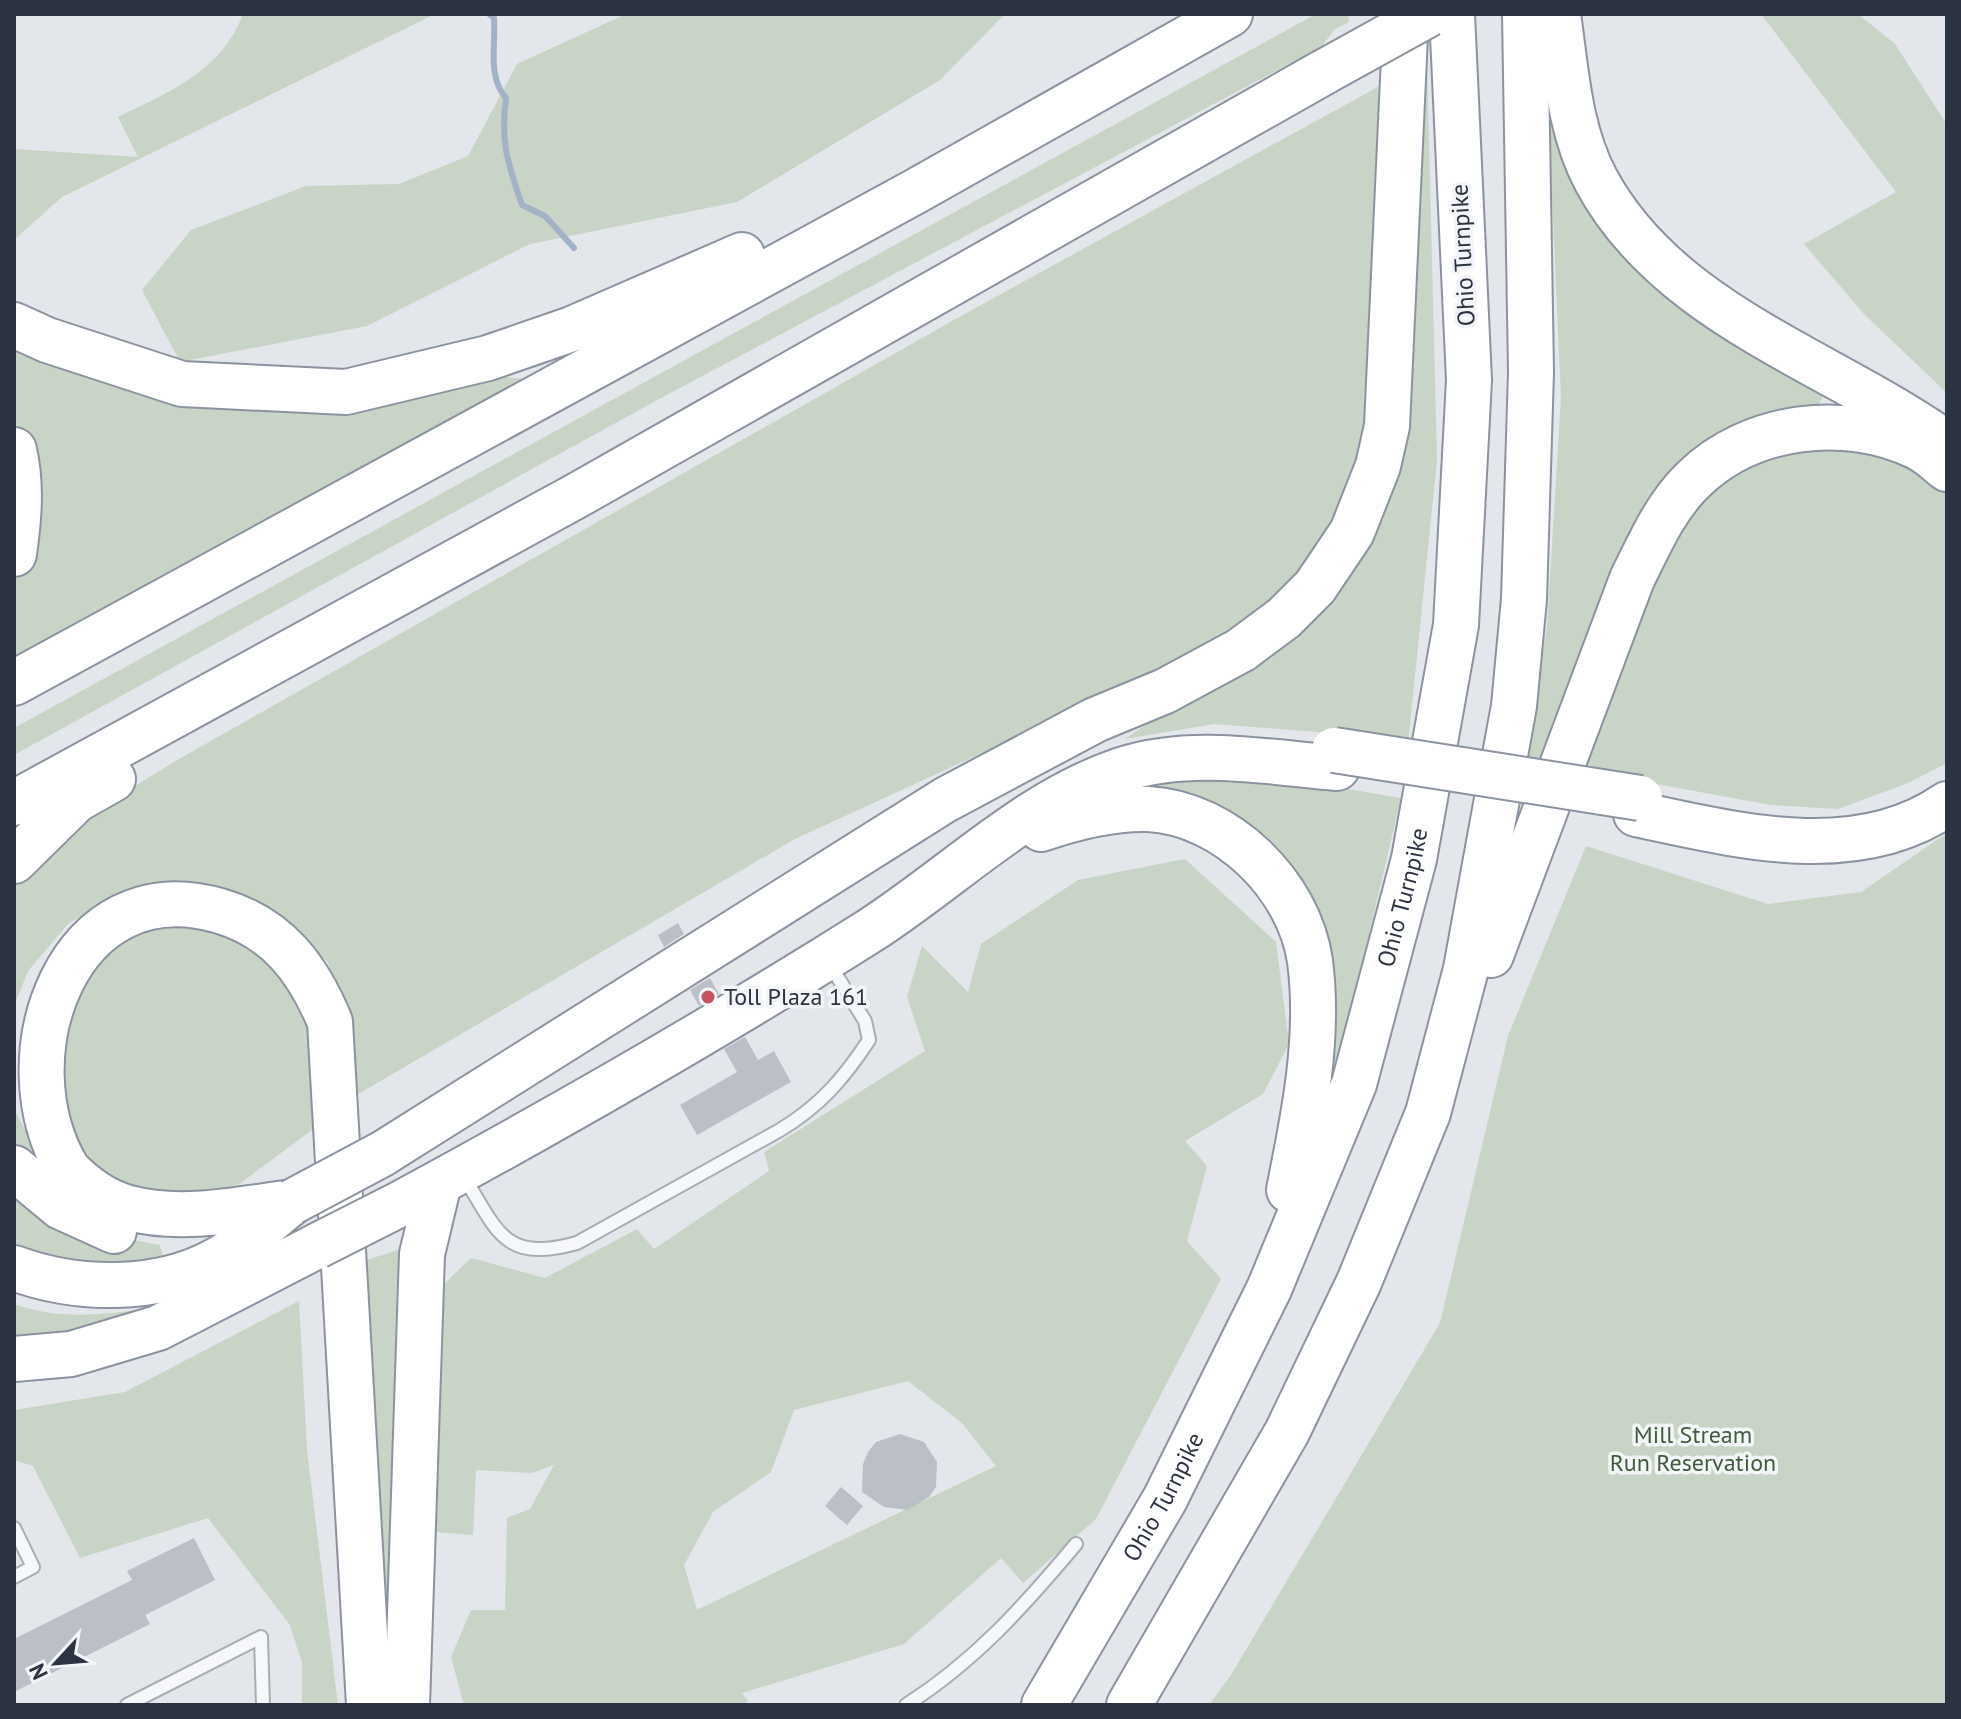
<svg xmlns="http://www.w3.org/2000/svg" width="1961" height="1719" font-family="'PT Sans',sans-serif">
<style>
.green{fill:#c8d4c5;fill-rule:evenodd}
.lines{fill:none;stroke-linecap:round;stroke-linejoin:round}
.stream{stroke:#a2b2c7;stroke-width:6}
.building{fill:#bbbfc7}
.lane-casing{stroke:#a8adb4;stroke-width:16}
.highway-casing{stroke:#8c93a0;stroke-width:48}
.lane{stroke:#f6f7f9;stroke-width:12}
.highway{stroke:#fff;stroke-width:44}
.highway-bridge-casing{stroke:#8c93a0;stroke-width:48;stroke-linecap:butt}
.highway-bridge{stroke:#fff;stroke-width:44}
.poi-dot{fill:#c55360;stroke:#f3f5f8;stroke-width:3}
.labels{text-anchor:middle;stroke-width:7;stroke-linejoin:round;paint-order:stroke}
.street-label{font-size:24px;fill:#2c3342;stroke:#f3f5f8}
.poi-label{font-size:24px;fill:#2c3342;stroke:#f3f5f8;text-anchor:start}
.park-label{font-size:24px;fill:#405c3b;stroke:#f3f5f8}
</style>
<rect width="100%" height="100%" fill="#e3e6ea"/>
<g class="green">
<path d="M243,14H435L62,197L14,240V149L138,157L118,117C169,92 222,71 243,14Z"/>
<polygon points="626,14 1005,14 940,80 737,202 530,244 367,326 180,362 142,290 191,230 306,186 399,184 468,156 517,64"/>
<polygon points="1316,14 1348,14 1349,22 1335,29 1321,47 659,399 14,755 14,728"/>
<polygon points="1761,14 1858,14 1895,44 1947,125 1947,393 1865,315 1804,244 1896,192"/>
<polygon points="1427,64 1437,460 1408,744 1343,734 1214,724 1125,739 1242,659 1363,539 1414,71"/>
<polygon points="1547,81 1580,173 1828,385 1817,409 1719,444 1550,766 1525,762 1547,627 1561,398"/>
<polygon points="1385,83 1368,439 1312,576 1197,654 795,839 348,1100 350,1049 328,962 266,910 204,886 115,894 68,924 28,971 14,1006 14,875 63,830 179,759 961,316"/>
<polygon points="14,333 400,401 506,377 523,379 14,658 14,588 30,510 23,443 14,421"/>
<polygon points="1857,439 1947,486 1947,763 1908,783 1838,809 1771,805 1580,770 1672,520 1746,453"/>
<polygon points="1230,769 1401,798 1354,998 1322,1105 1323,925 1123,789"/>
<polygon points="1947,833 1947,1705 1209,1705 1231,1675 1440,1323 1508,1036 1586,846 1768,904 1861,892"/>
<path d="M1185,859L1276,942L1289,1044L1263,1094L1185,1141L1207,1166L1187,1241L1221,1279L1096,1519L1023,1583L1001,1558L904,1644L742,1693L748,1701L741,1705H464L451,1657L471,1610H505L507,1518L530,1509L554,1465L532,1473L476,1470L473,1535L435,1532L440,1288L471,1258L545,1278L637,1229L654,1249L769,1171L764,1152L925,1051L907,997L922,946L968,992L981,944L1078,880ZM908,1381L962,1423L996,1466L697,1610L684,1565L713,1512L771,1472L794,1410Z"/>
<polygon points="138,916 238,921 313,1013 320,1124 238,1185 177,1199 129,1190 86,1167 35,1051 40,1003"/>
<polygon points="14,1109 38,1154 81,1194 14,1151"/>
<polygon points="14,1180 105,1235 160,1245 165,1265 113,1272 14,1252"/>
<polygon points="397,1250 405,1254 399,1705 379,1705 358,1263"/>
<polygon points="299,1301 307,1450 338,1705 302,1705 302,1663 290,1625 208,1518 80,1558 33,1466 14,1460 14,1410 125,1392"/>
<path d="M14,1304C60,1321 105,1314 153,1308V1319L14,1344Z"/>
</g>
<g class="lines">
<path class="stream" d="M489,14L494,18C496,46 487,76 506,98C500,142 508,164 522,205L545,216L574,248"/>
</g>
<g class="building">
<polygon points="678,923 684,934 664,947 658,935"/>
<polygon points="710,978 719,994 699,1006 690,990"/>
<polygon points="745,1037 758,1060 774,1051 791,1082 697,1135 680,1105 737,1072 724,1049"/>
<polygon points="900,1434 924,1442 937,1462 936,1487 929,1497 908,1510 884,1507 862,1492 863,1464 868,1452 876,1442"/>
<polygon points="841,1487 863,1506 847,1525 825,1506"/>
<polygon points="194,1538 215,1580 145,1615 150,1624 14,1692 14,1639 132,1580 127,1571"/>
</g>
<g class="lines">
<defs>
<g id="lane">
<path d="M464,1177C498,1232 504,1263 577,1243L780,1130C820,1106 844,1078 869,1040L865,1021L830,965"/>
<polyline points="14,1528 33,1567 14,1577"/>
<polyline points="127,1705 261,1637 263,1705"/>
<path d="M906,1705C974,1662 1024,1606 1076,1544"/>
</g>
<g id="highway">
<path d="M1558,14C1566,69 1569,130 1596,180C1666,311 1823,358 1939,438"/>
<polyline points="14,325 47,340 182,384 346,392 488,358 572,329 742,255"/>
<path d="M14,450C22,485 19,518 14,554"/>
<polyline points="14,683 916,191 1230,14"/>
<polyline points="14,803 576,496 1324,72"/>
<path d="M1636,814C1735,835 1856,867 1947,804"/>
<path d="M1041,829C1076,817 1111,808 1148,809C1226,813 1299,885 1310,961C1320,1037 1304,1116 1289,1190"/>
<polyline points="14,861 76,800 113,779"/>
<path d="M1491,955L1632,579C1649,545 1665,507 1693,480C1751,423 1846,413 1917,447C1928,452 1938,462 1947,469"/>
<polyline points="382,1154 945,800 1095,720 1165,691 1241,650 1284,618 1315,587 1352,532 1378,466 1387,426 1406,14"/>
<polyline points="14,1168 61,1207 114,1231"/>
<path d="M292,1202C240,1209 181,1222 129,1208C104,1201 86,1188 68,1170C0,1058 68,866 220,911C278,928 308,969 330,1022L369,1705"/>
<path d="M394,1207C555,1120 716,1028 871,930C953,877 1027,802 1121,770C1190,747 1266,762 1337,768"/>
<path d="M14,1268C76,1291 157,1293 217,1260C243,1246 267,1222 290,1204"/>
<polyline points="14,1359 71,1354 158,1328 317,1246"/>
<polyline points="407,1705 422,1254 439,1183"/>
<path id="s1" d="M1044,1705L1165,1499L1269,1289L1354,1084L1414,859L1456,625L1469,380L1452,14"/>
<polyline points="1129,1705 1287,1432 1359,1282 1428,1113 1466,969 1514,706 1524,599 1531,372 1525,14"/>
</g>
</defs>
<use href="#lane" class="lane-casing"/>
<use href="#highway" class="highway-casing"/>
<use href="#lane" class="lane"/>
<use href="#highway" class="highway"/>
<defs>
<g id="highway-bridge">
<polyline points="1324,72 1429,14"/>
<polyline points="1334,750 1640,798"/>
<polyline points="292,1202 382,1154"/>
<polyline points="317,1246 394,1207"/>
</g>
</defs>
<use href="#highway-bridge" class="highway-bridge-casing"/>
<use href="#highway-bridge" class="highway-bridge"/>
</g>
<circle class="poi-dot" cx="708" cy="997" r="8"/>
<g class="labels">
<g class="street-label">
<text transform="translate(1463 255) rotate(-93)" y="8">Ohio Turnpike</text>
<text dy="8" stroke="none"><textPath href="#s1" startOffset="888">Ohio Turnpike</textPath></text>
<text dy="8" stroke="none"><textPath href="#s1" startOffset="240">Ohio Turnpike</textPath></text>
</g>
<g class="poi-label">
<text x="724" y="1005">Toll Plaza 161</text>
</g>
<g class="park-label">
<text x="1693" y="1443">Mill Stream<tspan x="1693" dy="28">Run Reservation</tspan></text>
</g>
</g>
<rect width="1961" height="1719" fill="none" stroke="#2c3342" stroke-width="32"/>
<g transform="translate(56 1663) rotate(244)" stroke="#f3f5f8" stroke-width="6" paint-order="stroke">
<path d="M0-6L14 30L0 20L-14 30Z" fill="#2c3342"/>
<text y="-12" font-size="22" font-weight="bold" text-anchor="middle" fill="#2c3342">N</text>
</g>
</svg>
